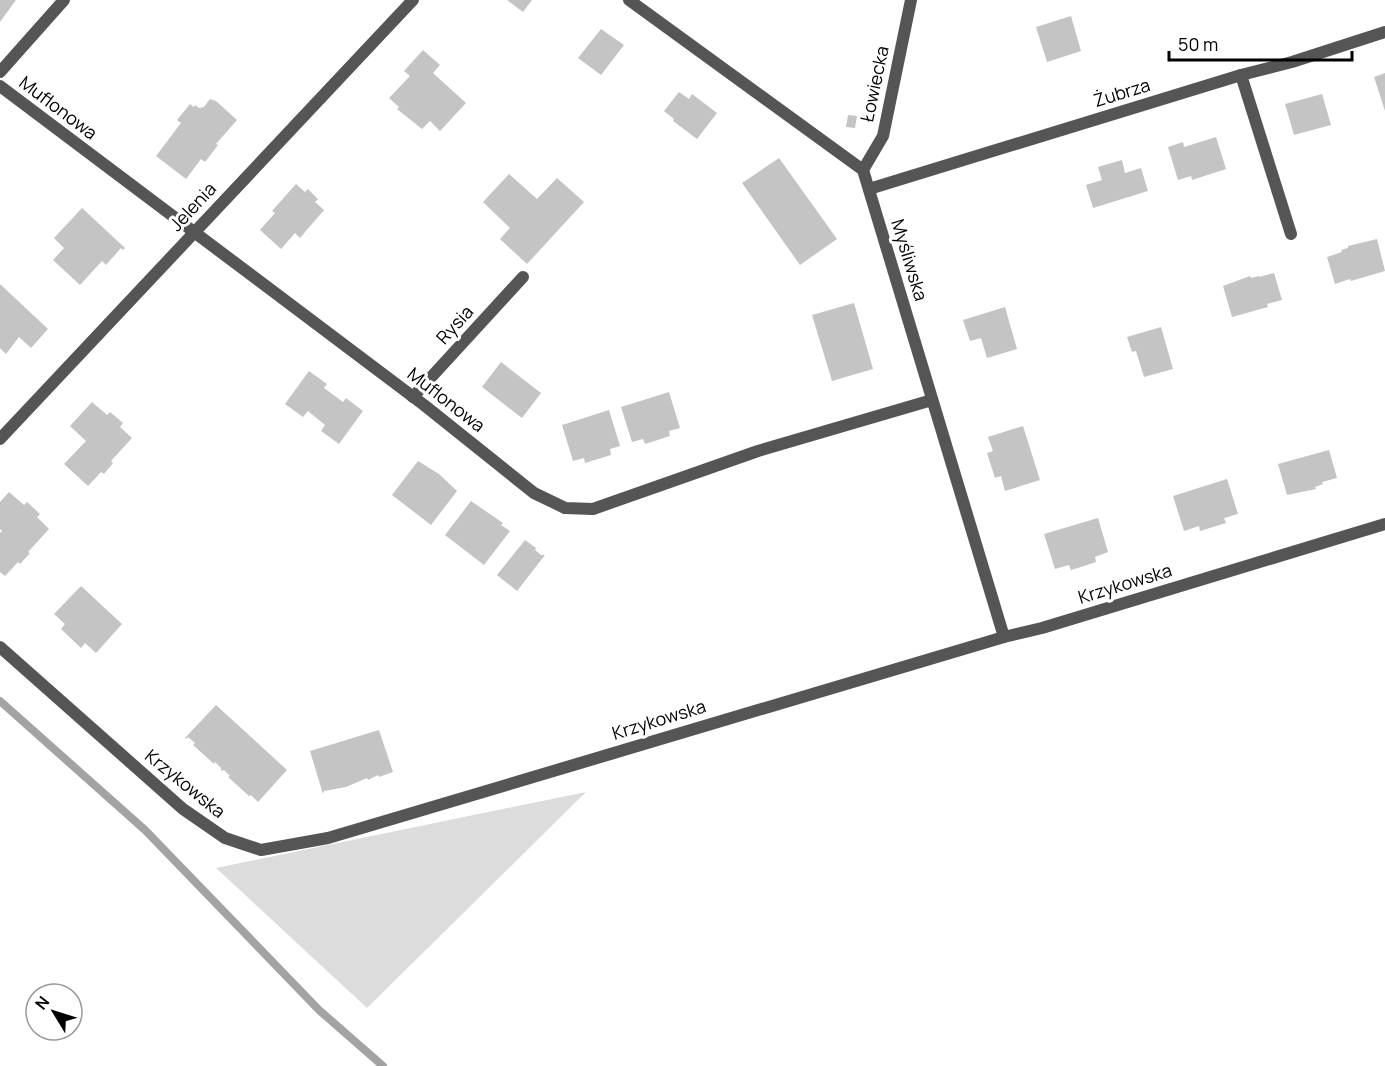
<svg xmlns="http://www.w3.org/2000/svg" width="1385" height="1066" font-family="Manrope,sans-serif">
<style>
.green{fill:#dcdcdc}
.lines{fill:none;stroke-linecap:round;stroke-linejoin:round}
.stream{stroke:#a3a3a3;stroke-width:8}
.building{fill:#c4c4c4}
.street{stroke:#555;stroke-width:12}
.labels{text-anchor:middle;stroke-width:6;stroke-linejoin:round;paint-order:stroke}
.street-label{font-size:18px;fill:#000;stroke:#fff}
</style>
<rect width="100%" height="100%" fill="#fff"/>
<polygon class="green" points="586,792 367,1008 216,868"/>
<g class="lines">
<polyline class="stream" points="0,701 145,830 319,1010 383,1066"/>
</g>
<g class="building">
<polygon points="0,0 16,0 0,22"/>
<polygon points="507,0 532,0 523,12"/>
<polygon points="1071,16 1081,51 1047,62 1036,27"/>
<polygon points="601,29 624,45 601,75 578,58"/>
<polygon points="423,50 440,65 433,73 466,103 440,131 430,121 422,129 397,109 399,107 389,98 410,76 404,71"/>
<polygon points="1385,73 1385,111 1374,77"/>
<polygon points="679,92 689,99 692,94 717,113 697,139 673,121 674,119 664,111"/>
<polygon points="1322,94 1331,125 1294,135 1285,104"/>
<polygon points="210,99 216,101 237,120 216,144 218,145 205,162 201,159 186,179 156,156 181,123 177,120 190,104 194,107 195,105 199,108 204,107"/>
<polygon points="848,115 857,116 855,128 846,127"/>
<polygon points="1216,137 1226,169 1192,180 1191,176 1178,180 1168,147 1183,142 1184,147"/>
<polygon points="779,158 837,239 800,265 742,183"/>
<polygon points="1122,160 1125,173 1141,168 1148,191 1093,208 1086,185 1102,180 1098,167"/>
<polygon points="509,174 537,199 557,178 584,202 527,264 500,239 510,228 483,202"/>
<polygon points="296,184 305,192 308,189 318,199 315,202 324,210 300,238 295,233 281,249 260,230 275,213 272,211"/>
<polygon points="82,208 125,248 123,250 121,248 106,265 102,261 80,285 53,260 64,248 54,238"/>
<polygon points="1377,239 1385,271 1351,281 1350,279 1335,284 1327,257 1342,252 1341,250 1348,248 1348,246"/>
<polygon points="1274,273 1282,300 1267,304 1268,307 1232,317 1223,286 1250,276 1251,278 1259,276 1259,277"/>
<polygon points="0,284 48,329 31,348 19,337 6,354 0,348"/>
<polygon points="854,303 873,369 832,381 812,315"/>
<polygon points="1005,307 1017,349 987,358 981,338 970,341 963,320"/>
<polygon points="1161,327 1173,369 1144,377 1136,351 1132,352 1127,337"/>
<polygon points="501,362 541,393 522,418 482,387"/>
<polygon points="309,371 327,384 324,388 343,402 346,398 363,411 339,444 321,431 325,425 308,411 303,417 285,404"/>
<polygon points="669,392 680,428 669,431 670,436 645,444 643,439 632,442 621,407"/>
<polygon points="92,402 107,415 110,412 123,423 120,427 132,438 111,461 113,463 104,474 101,472 88,486 64,464 86,441 70,426"/>
<polygon points="609,410 620,446 610,449 611,455 585,463 584,458 573,461 562,425"/>
<polygon points="1023,426 1040,480 1005,491 1001,476 995,478 987,453 993,451 988,437"/>
<polygon points="1329,450 1337,478 1322,482 1323,484 1315,487 1316,489 1287,495 1278,464"/>
<polygon points="418,461 439,474 457,491 431,525 392,495"/>
<polygon points="1227,479 1238,514 1224,518 1226,523 1200,531 1199,526 1184,531 1173,496"/>
<polygon points="9,492 24,505 27,502 40,514 37,517 49,529 28,552 30,553 20,564 18,562 5,576 0,572 0,533 2,531 0,529 0,502"/>
<polygon points="471,501 503,523 501,525 510,531 484,565 445,535"/>
<polygon points="1098,518 1108,552 1095,557 1096,562 1084,566 1071,570 1069,565 1055,569 1044,534"/>
<polygon points="525,540 536,548 535,550 541,555 545,555 517,591 497,575"/>
<polygon points="81,586 122,624 96,653 85,643 81,648 61,629 65,624 54,614"/>
<polygon points="216,705 287,770 258,802 251,795 249,796 228,777 230,776 224,770 221,771 221,768 215,762 214,764 193,745 195,743 188,737 187,739 185,738"/>
<polygon points="379,730 393,772 379,777 378,775 368,780 367,778 346,787 324,791 323,794 310,751"/>
</g>
<g class="lines">
<g class="street">
<polyline points="629,0 863,170 1004,637"/>
<polyline points="0,72 64,0"/>
<polyline points="1241,75 1291,234"/>
<polyline points="0,86 424,405 534,493 565,508 593,509 758,451 932,400"/>
<polyline points="863,170 883,136 911,0"/>
<polyline points="869,189 1241,75 1292,62 1385,32"/>
<polyline points="413,397 523,277"/>
<polyline points="0,439 413,0"/>
<polyline points="0,647 183,809 225,838 261,850 328,838 1004,637 1042,628 1385,524"/>
</g>
</g>
<g class="labels">
<g class="street-label">
<text transform="translate(875 84) rotate(-78)" y="6">Łowiecka</text>
<text transform="translate(1122 93) rotate(-17)" y="6">Żubrza</text>
<text transform="translate(58 108) rotate(37)" y="6">Muflonowa</text>
<text transform="translate(193 207) rotate(-47)" y="6">Jelenia</text>
<text transform="translate(909 260) rotate(73)" y="6">Myśliwska</text>
<text transform="translate(455 325) rotate(-48)" y="6">Rysia</text>
<text transform="translate(446 400) rotate(38)" y="6">Muflonowa</text>
<text transform="translate(1125 584) rotate(-17)" y="6">Krzykowska</text>
<text transform="translate(659 720) rotate(-17)" y="6">Krzykowska</text>
<text transform="translate(185 784) rotate(39)" y="6">Krzykowska</text>
</g>
</g>
<g transform="translate(54 1012) rotate(308)"><circle r="28" fill="#ffffff" stroke="#999999" stroke-width="1.5"/>
<path d="M0-4.5L10 22L0 15L-10 22Z" fill="#000000"/>
<text y="-9" font-size="16" font-weight="bold" text-anchor="middle" fill="#000000">N</text>
</g>
<path d="M1169 51v9h183v-9" fill="none" stroke="#000000" stroke-width="3"/>
<text x="1178" y="51" font-size="18" fill="#000000" stroke="#ffffff" stroke-width="4.5" paint-order="stroke">50 m</text>
</svg>
